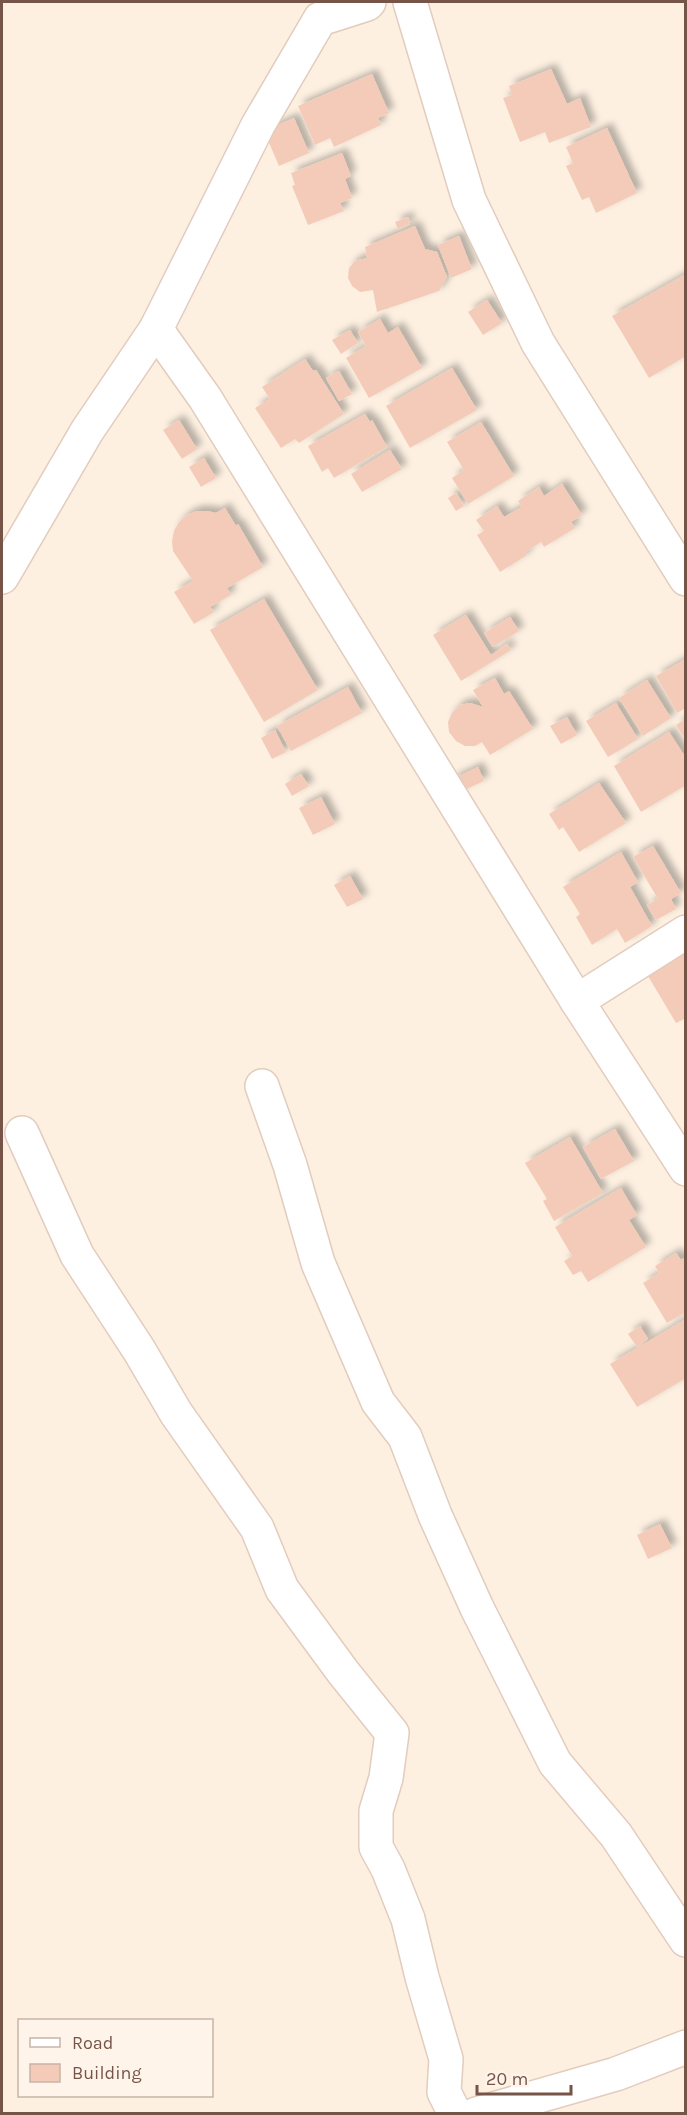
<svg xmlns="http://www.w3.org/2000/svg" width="687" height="2115" font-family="Karla,sans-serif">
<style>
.building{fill:#f4cbb8;filter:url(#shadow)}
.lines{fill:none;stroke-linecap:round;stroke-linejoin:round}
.street-casing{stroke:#e2ccbd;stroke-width:36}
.street{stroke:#fff;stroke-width:33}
</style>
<defs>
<filter id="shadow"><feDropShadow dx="5.5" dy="-5.5" stdDeviation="3" flood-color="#0004"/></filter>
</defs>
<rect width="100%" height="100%" fill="#fdf0e1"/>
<g class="building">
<polygon points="551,69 567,104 580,98 591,127 549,143 545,132 520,142 503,98 512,95 509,86"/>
<polygon points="372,74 389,113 378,118 381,125 334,147 330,138 315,145 298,106"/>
<polygon points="294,118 309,153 279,166 264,131"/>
<polygon points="607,128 637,193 596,213 589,197 582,200 566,166 573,163 566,147"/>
<polygon points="342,153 351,176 345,179 352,198 340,203 344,211 308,225 292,186 295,185 291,173"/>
<polygon points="408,217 410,224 398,229 395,222"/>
<polygon points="415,226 425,249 437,252 447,277 439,291 377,312 373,290 360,292 352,286 348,278 349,268 355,261 367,258 365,247"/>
<polygon points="459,236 472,269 451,278 438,245"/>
<polygon points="686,274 686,356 649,378 612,316"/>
<polygon points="487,300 502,323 483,335 468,312"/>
<polygon points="380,319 388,333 398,327 422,368 369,398 346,358 366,346 358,332"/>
<polygon points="350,330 358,343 341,354 332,340"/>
<polygon points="305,359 313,371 316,370 344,414 299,443 295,439 281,448 255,408 270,399 262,387"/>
<polygon points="452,368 477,410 410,448 386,406"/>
<polygon points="339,371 352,394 339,401 326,378"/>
<polygon points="365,414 370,422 372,420 387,447 334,478 328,468 322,472 308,446"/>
<polygon points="179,420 197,449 182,459 163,430"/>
<polygon points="481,422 514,476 468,504 452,478 464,470 447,442"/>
<polygon points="390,450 402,469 362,492 351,474"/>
<polygon points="204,458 216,478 201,487 189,467"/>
<polygon points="562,484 582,515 571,522 575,528 544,547 541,542 525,552 527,555 500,572 477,535 484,531 476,520 497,506 504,517 522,507 518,501 539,487 544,496"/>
<polygon points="456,493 464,506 456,511 448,498"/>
<polygon points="225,508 236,526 238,524 263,567 227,588 231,595 210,607 214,612 194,624 174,592 193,581 173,551 172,541 174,531 179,522 187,515 197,511 207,511 216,513"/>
<polygon points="264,599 318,690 264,722 210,630"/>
<polygon points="466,615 491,655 507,644 511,650 461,681 433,635"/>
<polygon points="510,617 519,631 493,647 484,633"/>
<polygon points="686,659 686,708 677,713 656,676"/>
<polygon points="495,678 504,694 509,691 533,729 490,755 482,742 475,746 465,746 456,741 449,732 448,722 452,713 460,705 470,703 483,707 473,690"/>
<polygon points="647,680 671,718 643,736 619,698"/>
<polygon points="348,687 362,713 291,751 277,726"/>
<polygon points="616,703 638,739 608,757 586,721"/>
<polygon points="567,717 577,735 561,744 550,726"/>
<polygon points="686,719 686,741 676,725"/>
<polygon points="275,730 286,752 272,759 261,738"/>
<polygon points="669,732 686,758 686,785 641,812 614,766"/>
<polygon points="478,767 484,781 458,793 451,780"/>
<polygon points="301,774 309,786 292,796 285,784"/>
<polygon points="599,783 626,823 579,852 563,827 559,830 549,814"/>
<polygon points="321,797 335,824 313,835 299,808"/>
<polygon points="653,846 681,893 671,899 676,909 656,920 647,905 658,899 633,857"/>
<polygon points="621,852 638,882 630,887 652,926 625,943 617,929 592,945 576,917 580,914 563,887"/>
<polygon points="350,876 363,899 347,907 334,885"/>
<polygon points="686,947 686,1018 676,1023 645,971"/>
<polygon points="615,1129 634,1161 601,1179 583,1147"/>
<polygon points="570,1137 603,1193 554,1221 543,1201 547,1199 525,1163"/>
<polygon points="621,1188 637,1215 629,1220 646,1247 588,1282 581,1271 573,1275 564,1261 572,1256 555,1227"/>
<polygon points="676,1253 681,1260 686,1257 686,1312 667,1323 643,1283 659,1273 655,1266"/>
<polygon points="686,1319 686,1378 637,1407 610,1364"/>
<polygon points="640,1326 648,1339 637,1347 628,1334"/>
<polygon points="660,1524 672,1548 648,1559 637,1535"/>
</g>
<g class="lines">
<defs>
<g id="street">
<polyline points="410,2 469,200 538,343 686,579"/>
<polyline points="156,329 205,398 577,1001 686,1169"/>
<polyline points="2,577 87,431 156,329 258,125 320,19 367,4 369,2"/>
<polyline points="577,1001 686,932"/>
<polyline points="262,1086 290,1165 318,1263 378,1402 405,1437 435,1515 477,1608 555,1763 616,1835 686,1940"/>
<polyline points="22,1133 77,1255 139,1350 176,1413 257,1528 282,1589 343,1672 392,1733 386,1778 376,1811 376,1847 388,1869 408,1919 422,1977 446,2059 444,2092 455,2114"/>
<polyline points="476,2114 616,2074 686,2047"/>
</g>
</defs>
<use href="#street" class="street-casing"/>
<use href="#street" class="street"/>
</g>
<rect width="687" height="2115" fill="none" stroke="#765447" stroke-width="6"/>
<rect x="18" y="2019" width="195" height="78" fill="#fff4e9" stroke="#c8b4a8" stroke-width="1.5"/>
<rect x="30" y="2038" width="30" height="9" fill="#ffffff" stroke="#c8b4a8" stroke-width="1.5"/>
<text x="72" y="2049" font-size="18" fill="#765447">Road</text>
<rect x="30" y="2064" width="30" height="18" fill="#f4cbb8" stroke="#c8b4a8" stroke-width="1.5"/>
<text x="72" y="2079" font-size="18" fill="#765447">Building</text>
<path d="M477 2085v9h94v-9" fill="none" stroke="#765447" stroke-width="3"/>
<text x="486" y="2085" font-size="18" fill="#765447" stroke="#fff4e9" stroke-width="4.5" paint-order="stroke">20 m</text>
</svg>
